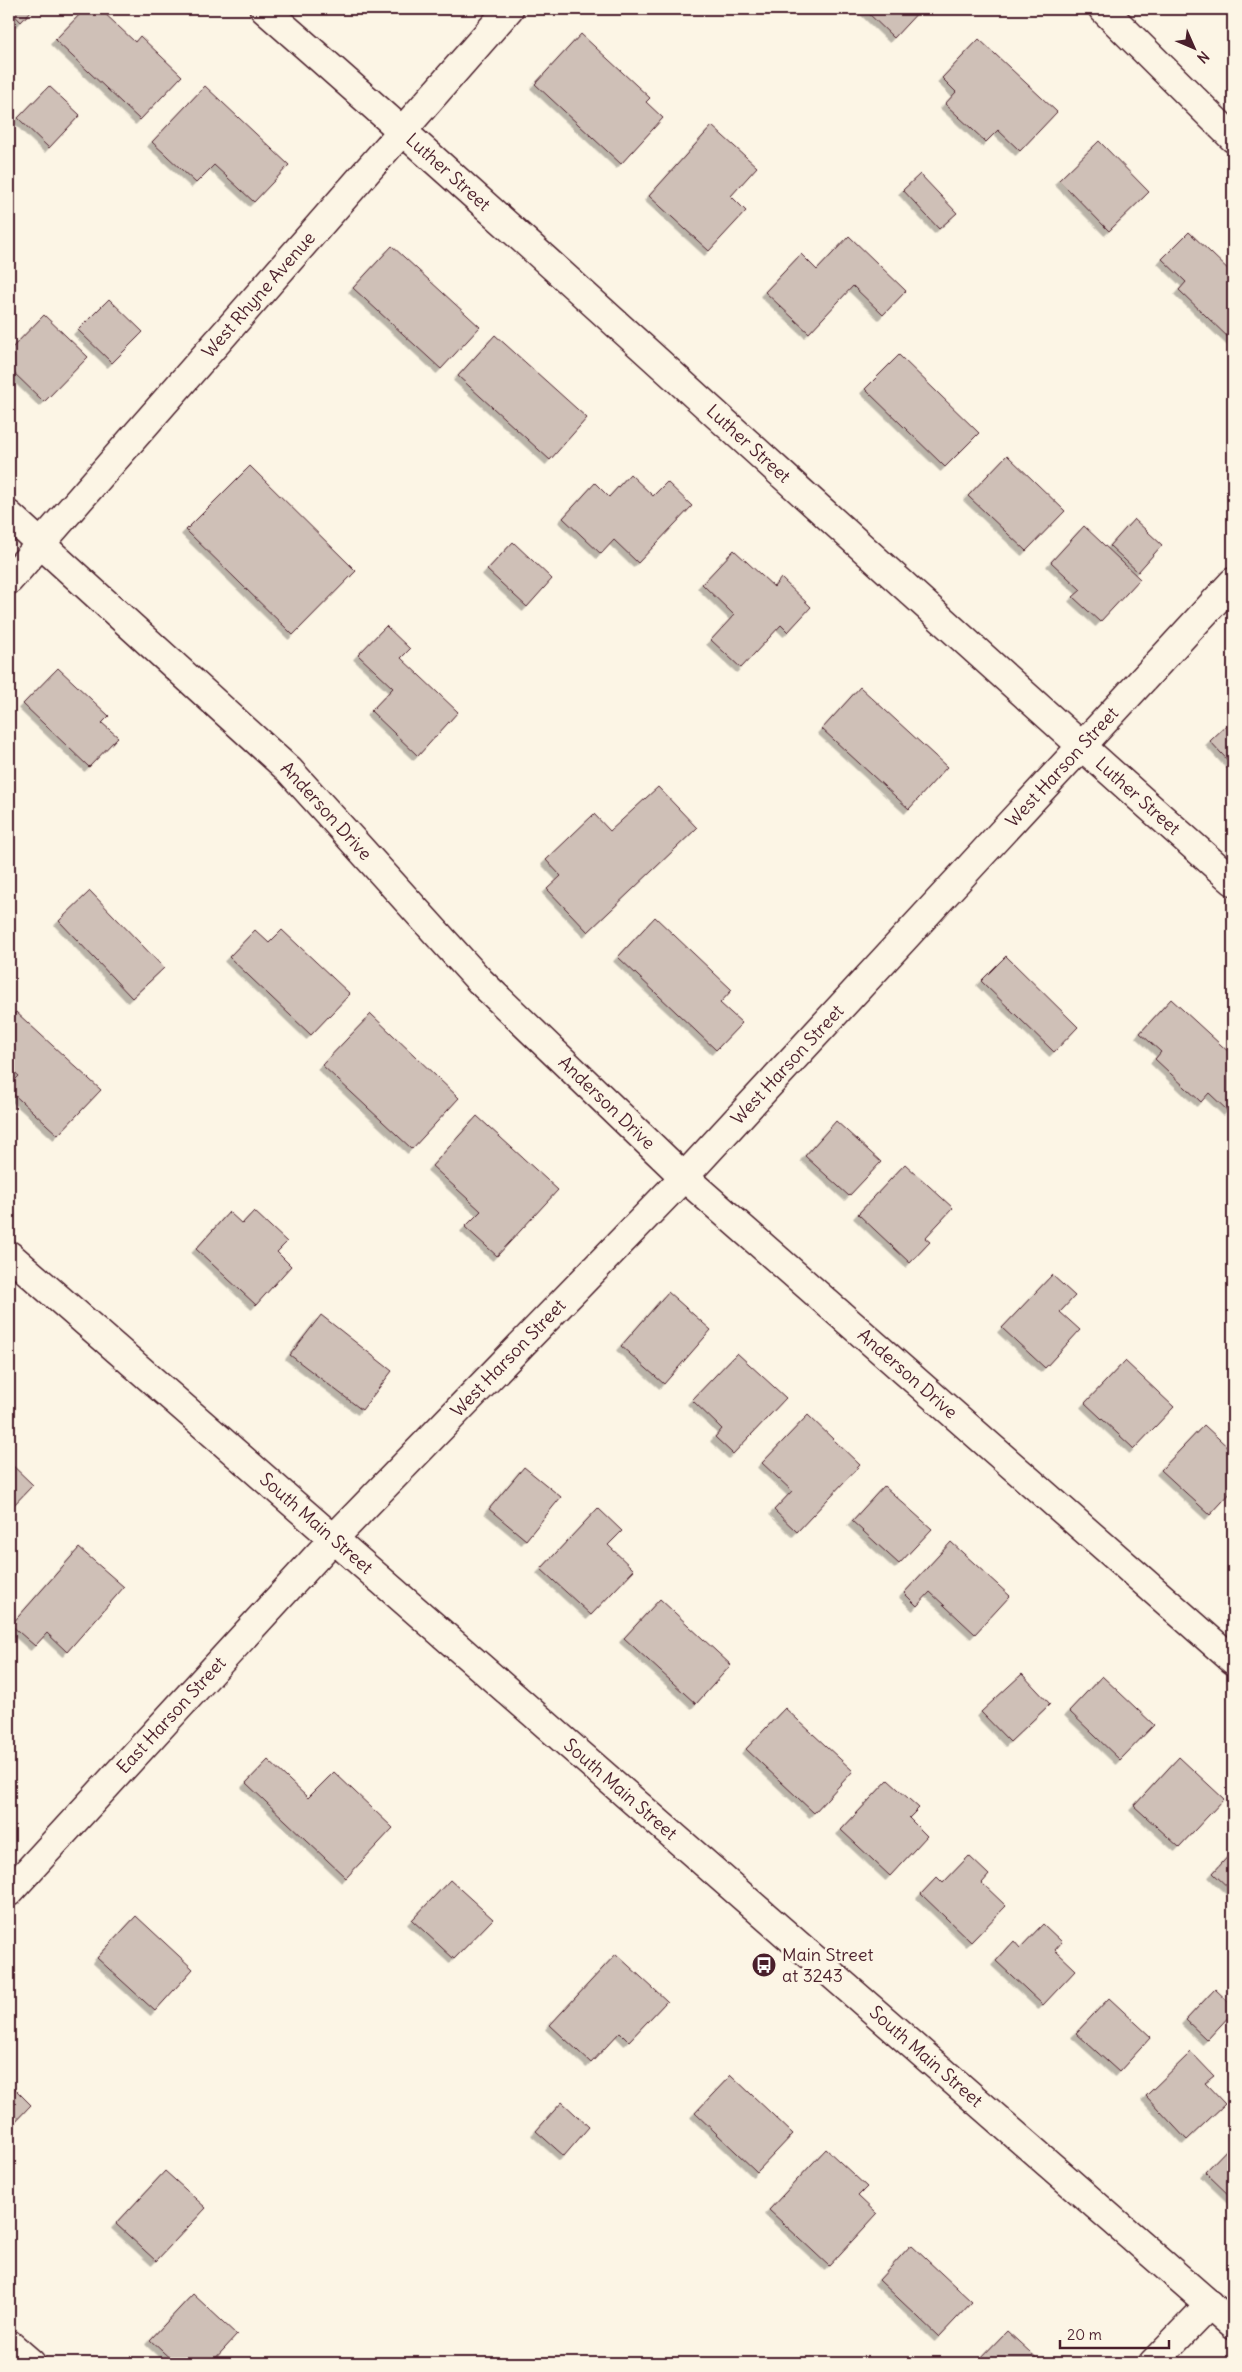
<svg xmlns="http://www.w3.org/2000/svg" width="1242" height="2372" font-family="Delius,sans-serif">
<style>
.building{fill:#cfc0b7;stroke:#4a1f2b;filter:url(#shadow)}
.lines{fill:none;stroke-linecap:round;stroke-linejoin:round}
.minor-casing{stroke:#4a1f2b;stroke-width:31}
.major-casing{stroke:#4a1f2b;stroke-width:31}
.minor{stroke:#fcf5e5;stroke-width:28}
.major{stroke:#fcf5e5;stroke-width:28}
.labels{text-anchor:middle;stroke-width:5;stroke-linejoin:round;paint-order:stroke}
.street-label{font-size:18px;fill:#4a1f2b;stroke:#fcf5e5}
.poi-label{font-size:18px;fill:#4a1f2b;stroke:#fcf5e5;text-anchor:start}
</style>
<defs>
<filter id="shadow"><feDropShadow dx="-4.5" dy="4.5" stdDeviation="0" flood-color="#0004"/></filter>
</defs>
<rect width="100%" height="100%" fill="#fcf5e5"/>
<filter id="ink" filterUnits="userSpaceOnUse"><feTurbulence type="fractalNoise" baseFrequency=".02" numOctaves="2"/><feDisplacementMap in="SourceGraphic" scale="10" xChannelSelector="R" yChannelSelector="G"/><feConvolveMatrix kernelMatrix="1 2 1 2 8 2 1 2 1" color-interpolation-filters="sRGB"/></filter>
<g filter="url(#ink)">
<g class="building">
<polygon points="9,9 33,9 21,22"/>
<polygon points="85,9 100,9 135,42 140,36 182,76 140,120 55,40"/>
<polygon points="864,9 921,9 894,38"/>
<polygon points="581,34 650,98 646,102 663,118 621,164 535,84"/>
<polygon points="979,39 1057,112 1020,151 998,130 986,142 945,104 956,92 942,78"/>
<polygon points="49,86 80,115 49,148 18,118"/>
<polygon points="205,86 289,165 254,202 214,165 196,183 152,142"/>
<polygon points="712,126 757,167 731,196 746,211 709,251 649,196"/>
<polygon points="1099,141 1149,192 1109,231 1059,180"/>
<polygon points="920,174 957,213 939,229 903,190"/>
<polygon points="1189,232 1233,274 1233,342 1179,290 1186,282 1162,259"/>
<polygon points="849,236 906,291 883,315 853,286 809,333 765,292 801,254 817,270"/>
<polygon points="392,246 480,327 441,369 353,288"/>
<polygon points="109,299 143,332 112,363 78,330"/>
<polygon points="44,315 88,357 44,402 9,368 9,351"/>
<polygon points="495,335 587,418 550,460 458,376"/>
<polygon points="899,355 979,433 945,467 865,389"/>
<polygon points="1007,455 1065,511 1026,551 968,496"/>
<polygon points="250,466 356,571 293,635 186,530"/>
<polygon points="630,474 653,496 667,482 692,506 638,563 614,540 601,554 563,518 595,483 609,497"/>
<polygon points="1134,519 1162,545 1138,572 1110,546"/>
<polygon points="1084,526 1140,579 1100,622 1073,597 1081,590 1051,562"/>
<polygon points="513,542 552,579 527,607 487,570"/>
<polygon points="734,550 774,587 781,578 811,607 788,632 781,625 741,668 711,640 734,615 702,584"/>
<polygon points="386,626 410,649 401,658 458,712 418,756 371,711 393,688 358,655"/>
<polygon points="58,668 109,716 102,723 118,737 89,767 23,704"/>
<polygon points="860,687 947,767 909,809 822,729"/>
<polygon points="1233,719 1233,766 1210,741"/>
<polygon points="658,787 697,828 588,932 547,889 561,876 546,860 594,814 610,831"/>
<polygon points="90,891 164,968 132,998 59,921"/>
<polygon points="655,917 732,990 720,1003 742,1023 716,1050 618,957"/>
<polygon points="255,930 269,943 282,930 350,994 311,1035 229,957"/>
<polygon points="1006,956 1078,1027 1054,1052 981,981"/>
<polygon points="1171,999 1233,1056 1233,1105 1228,1111 1209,1093 1201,1102 1155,1059 1161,1052 1140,1033"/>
<polygon points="16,1012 101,1090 58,1135 9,1090 9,1086 19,1076 9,1067 9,1020"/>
<polygon points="371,1014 459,1098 412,1149 322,1065"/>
<polygon points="477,1116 558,1190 497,1256 465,1227 481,1211 432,1166"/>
<polygon points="836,1121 881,1162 849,1196 805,1156"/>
<polygon points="905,1164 953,1208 925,1238 930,1242 910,1263 858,1214"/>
<polygon points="254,1211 287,1242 277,1252 291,1266 256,1305 196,1249 229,1212 242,1224"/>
<polygon points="1052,1275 1075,1296 1060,1312 1080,1330 1045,1368 1002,1328"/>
<polygon points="668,1292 711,1330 664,1384 621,1346"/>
<polygon points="321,1315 392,1371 362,1410 290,1355"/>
<polygon points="737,1353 786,1398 733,1454 715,1437 722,1429 692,1400"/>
<polygon points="1125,1361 1174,1407 1134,1449 1085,1403"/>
<polygon points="808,1415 860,1465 797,1532 774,1510 792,1491 762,1463"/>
<polygon points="1204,1425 1233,1452 1233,1490 1210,1515 1161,1470"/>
<polygon points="9,1462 33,1485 9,1510"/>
<polygon points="524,1467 561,1497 526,1540 489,1509"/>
<polygon points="884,1486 932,1529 899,1564 852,1521"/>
<polygon points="598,1508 622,1531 608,1545 634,1570 591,1615 541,1569"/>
<polygon points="951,1542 1010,1596 975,1634 930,1592 917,1606 904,1593"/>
<polygon points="79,1548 124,1587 67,1652 47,1633 35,1646 11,1625"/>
<polygon points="660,1599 731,1665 696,1704 624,1638"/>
<polygon points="1022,1674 1050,1704 1010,1742 981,1712"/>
<polygon points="1102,1676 1154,1725 1120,1760 1069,1711"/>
<polygon points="785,1708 853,1771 814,1813 746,1749"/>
<polygon points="1179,1757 1224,1799 1179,1847 1134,1806"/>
<polygon points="268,1760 308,1798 334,1772 393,1828 346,1878 246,1783"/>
<polygon points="888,1780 919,1808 909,1818 927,1836 890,1876 841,1830"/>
<polygon points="1233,1851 1233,1892 1213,1873"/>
<polygon points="969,1856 989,1875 982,1883 1006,1906 971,1942 921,1894 937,1877 943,1883"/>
<polygon points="450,1880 493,1919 454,1959 412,1920"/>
<polygon points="136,1916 193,1969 155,2011 97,1958"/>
<polygon points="1043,1924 1062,1942 1055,1950 1076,1970 1043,2005 996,1961 1014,1941 1020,1948"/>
<polygon points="616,1954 667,2001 629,2041 620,2032 591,2063 550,2025"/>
<polygon points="1215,1989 1233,2006 1233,2012 1207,2040 1186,2020"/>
<polygon points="1109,1998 1151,2037 1119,2072 1076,2033"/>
<polygon points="1191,2052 1214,2076 1205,2083 1225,2104 1187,2140 1146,2096"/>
<polygon points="731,2075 793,2134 757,2172 695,2113"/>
<polygon points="9,2083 31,2105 9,2128"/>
<polygon points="562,2102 589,2127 564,2156 536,2131"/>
<polygon points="1233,2143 1233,2199 1205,2172"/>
<polygon points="826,2149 867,2187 858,2196 877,2214 829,2266 769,2210"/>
<polygon points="165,2171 206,2208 156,2261 116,2224"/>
<polygon points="911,2245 972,2302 939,2337 879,2280"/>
<polygon points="193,2294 237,2335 211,2363 175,2363 150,2340"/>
<polygon points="1007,2331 1042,2363 976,2363"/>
</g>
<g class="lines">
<defs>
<g id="minor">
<path id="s1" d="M264,9C591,295 907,593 1233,881"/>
<polyline points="1103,9 1233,138"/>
<path id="s2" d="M9,515L289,770L480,981L684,1177L1233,1660"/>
<path id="s3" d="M9,580L509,9"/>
<path id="s4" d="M9,1892L334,1538L684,1177L1233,582"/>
<polyline points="9,2344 31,2363"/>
<polyline points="1153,2363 1210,2304"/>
</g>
<g id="major">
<path id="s5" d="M9,1255L1233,2325"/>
</g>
</defs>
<use href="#minor" class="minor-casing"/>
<use href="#major" class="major-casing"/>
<use href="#minor" class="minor"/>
<use href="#major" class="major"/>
</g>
</g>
<defs>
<symbol id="bus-disc" viewBox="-11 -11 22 22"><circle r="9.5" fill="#4a1f2b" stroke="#fcf5e5"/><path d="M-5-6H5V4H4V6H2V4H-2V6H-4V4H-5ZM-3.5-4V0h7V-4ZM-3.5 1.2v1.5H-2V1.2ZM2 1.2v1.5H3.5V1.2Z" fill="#fff"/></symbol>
</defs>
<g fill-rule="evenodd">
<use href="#bus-disc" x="750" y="1951" width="28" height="28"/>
</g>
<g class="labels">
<g class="street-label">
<text dy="6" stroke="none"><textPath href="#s1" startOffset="246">Luther Street</textPath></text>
<text dy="6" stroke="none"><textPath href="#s3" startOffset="379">West Rhyne Avenue</textPath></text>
<text dy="6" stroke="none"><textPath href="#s1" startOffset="651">Luther Street</textPath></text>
<text dy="6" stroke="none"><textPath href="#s4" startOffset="1541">West Harson Street</textPath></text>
<text dy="6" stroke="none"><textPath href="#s1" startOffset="1176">Luther Street</textPath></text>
<text dy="6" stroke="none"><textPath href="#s2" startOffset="434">Anderson Drive</textPath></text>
<text dy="6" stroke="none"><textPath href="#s4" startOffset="1136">West Harson Street</textPath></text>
<text dy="6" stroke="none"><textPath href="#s2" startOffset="839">Anderson Drive</textPath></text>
<text dy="6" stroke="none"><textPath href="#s4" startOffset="731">West Harson Street</textPath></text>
<text dy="6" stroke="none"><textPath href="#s2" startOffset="1244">Anderson Drive</textPath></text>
<text dy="6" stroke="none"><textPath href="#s5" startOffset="408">South Main Street</textPath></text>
<text dy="6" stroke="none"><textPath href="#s4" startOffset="240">East Harson Street</textPath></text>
<text dy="6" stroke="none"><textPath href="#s5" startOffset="812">South Main Street</textPath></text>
<text dy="6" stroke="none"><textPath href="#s5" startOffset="1218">South Main Street</textPath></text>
</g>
<g class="poi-label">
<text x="782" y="1961">Main Street<tspan x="782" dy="21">at 3243</tspan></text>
</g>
</g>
<rect width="1242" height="2372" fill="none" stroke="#fcf5e5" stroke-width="30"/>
<rect x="15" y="15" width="1212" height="2342" fill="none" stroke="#4a1f2b" stroke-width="2" filter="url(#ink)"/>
<g transform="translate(1194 48) rotate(135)" stroke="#fcf5e5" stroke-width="4" paint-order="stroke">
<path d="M0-4L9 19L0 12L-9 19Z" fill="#4a1f2b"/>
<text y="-8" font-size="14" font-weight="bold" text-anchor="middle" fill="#4a1f2b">N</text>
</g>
<path d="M1060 2340v8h109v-8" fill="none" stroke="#4a1f2b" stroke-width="2.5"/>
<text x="1067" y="2340" font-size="15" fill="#4a1f2b" stroke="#fcf5e5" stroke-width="4" paint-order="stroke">20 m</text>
</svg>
